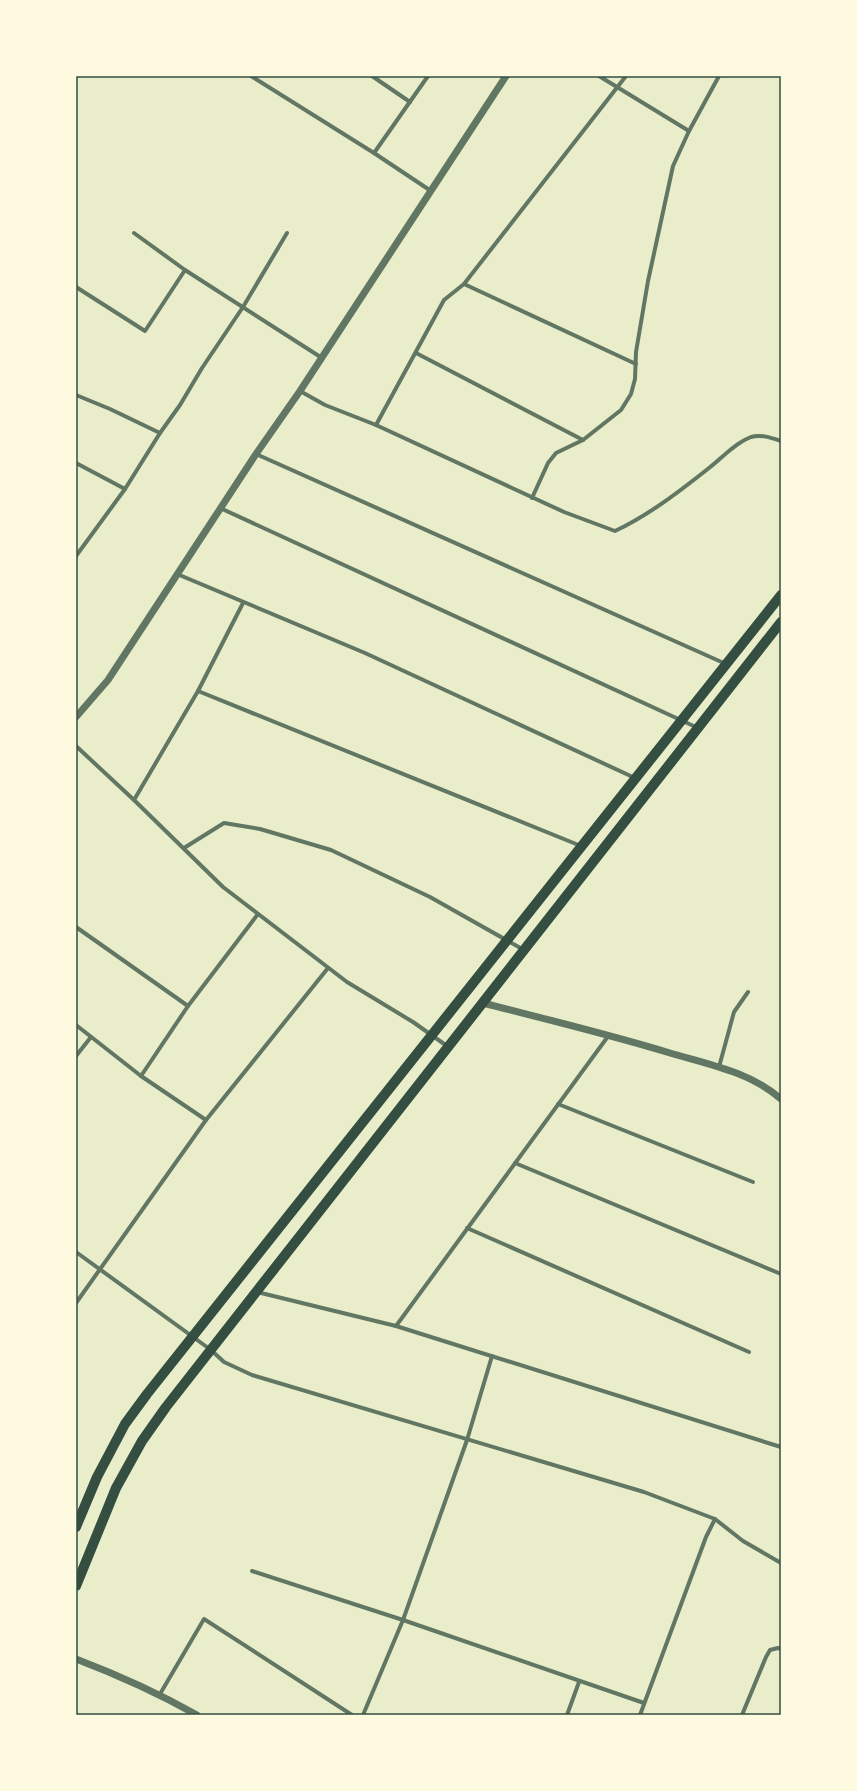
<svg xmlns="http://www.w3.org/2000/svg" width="857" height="1791" font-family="Roboto,sans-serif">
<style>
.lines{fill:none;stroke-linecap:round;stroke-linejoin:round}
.minor{stroke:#617663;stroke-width:4}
.tertiary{stroke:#617663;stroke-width:7}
.primary{stroke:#344e41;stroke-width:10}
.neatline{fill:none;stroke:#344e41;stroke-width:1.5}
</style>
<rect width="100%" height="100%" fill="#e9edc9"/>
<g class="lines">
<g class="minor">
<polyline points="251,76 374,153 431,191"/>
<polyline points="372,76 410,102"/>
<polyline points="599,76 689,131"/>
<polyline points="374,153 428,76"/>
<polyline points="134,233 185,270 322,358"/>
<polyline points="464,284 636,364"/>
<polyline points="76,287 145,331 185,270"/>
<polyline points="416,353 583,440"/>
<path d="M300,391L325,405L376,425L564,512L615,531C649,515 680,491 709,468C722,458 735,443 751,437C761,434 772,438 781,441"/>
<polyline points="76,395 110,409 160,433"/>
<polyline points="376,425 444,300 464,284 626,76"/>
<polyline points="256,454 726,664"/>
<polyline points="76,463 125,489"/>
<polyline points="532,498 548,463 556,453 583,440 621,410 631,394 635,379 636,352 648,281 673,166 689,131 719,76"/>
<polyline points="220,508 698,728"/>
<polyline points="76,556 125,489 160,433 180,405 202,368 243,307 287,233"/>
<polyline points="177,574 365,653 635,778"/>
<polyline points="198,691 581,846"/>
<polyline points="76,746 134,800 223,887 347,982 413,1022 447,1046"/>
<polyline points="134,800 198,691 243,603"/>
<polyline points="184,848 224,823 260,829 331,850 430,897 524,950"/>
<polyline points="76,927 188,1006"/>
<polyline points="76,1025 141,1076 206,1120"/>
<polyline points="76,1056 91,1037"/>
<polyline points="719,1067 734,1012 748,992"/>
<polyline points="141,1076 188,1006 258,914"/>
<polyline points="558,1104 753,1182"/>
<polyline points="515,1163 781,1274"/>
<polyline points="467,1228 749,1352"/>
<polyline points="76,1252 211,1350 224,1362 252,1375 644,1492 715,1519 743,1541 781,1563"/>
<polyline points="257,1292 396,1326 781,1447"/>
<polyline points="76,1303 206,1120 328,968"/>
<polyline points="396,1326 609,1035"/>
<polyline points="252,1571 403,1620 644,1703"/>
<polyline points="160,1694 204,1619 352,1715"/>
<polyline points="363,1715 403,1620 467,1440 492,1356"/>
<polyline points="567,1715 579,1682"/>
<polyline points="640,1715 706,1537 715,1519"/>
<polyline points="742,1715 766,1657 770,1650 778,1648 781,1649"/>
</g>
<g class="tertiary">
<polyline points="76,717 108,680 256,454 300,391 506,76"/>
<path d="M483,1003C545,1019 608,1034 670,1053C708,1064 750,1072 781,1099"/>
<path d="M76,1659C118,1675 158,1693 197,1715"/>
</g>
<g class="primary">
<polyline points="76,1527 97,1477 125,1424 147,1394 781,595"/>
<polyline points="76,1586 116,1488 142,1441 166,1407 781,622"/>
</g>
</g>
<rect width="857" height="1791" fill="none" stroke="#fefae0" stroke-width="154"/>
<rect x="77" y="77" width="703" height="1637" class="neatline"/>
</svg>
